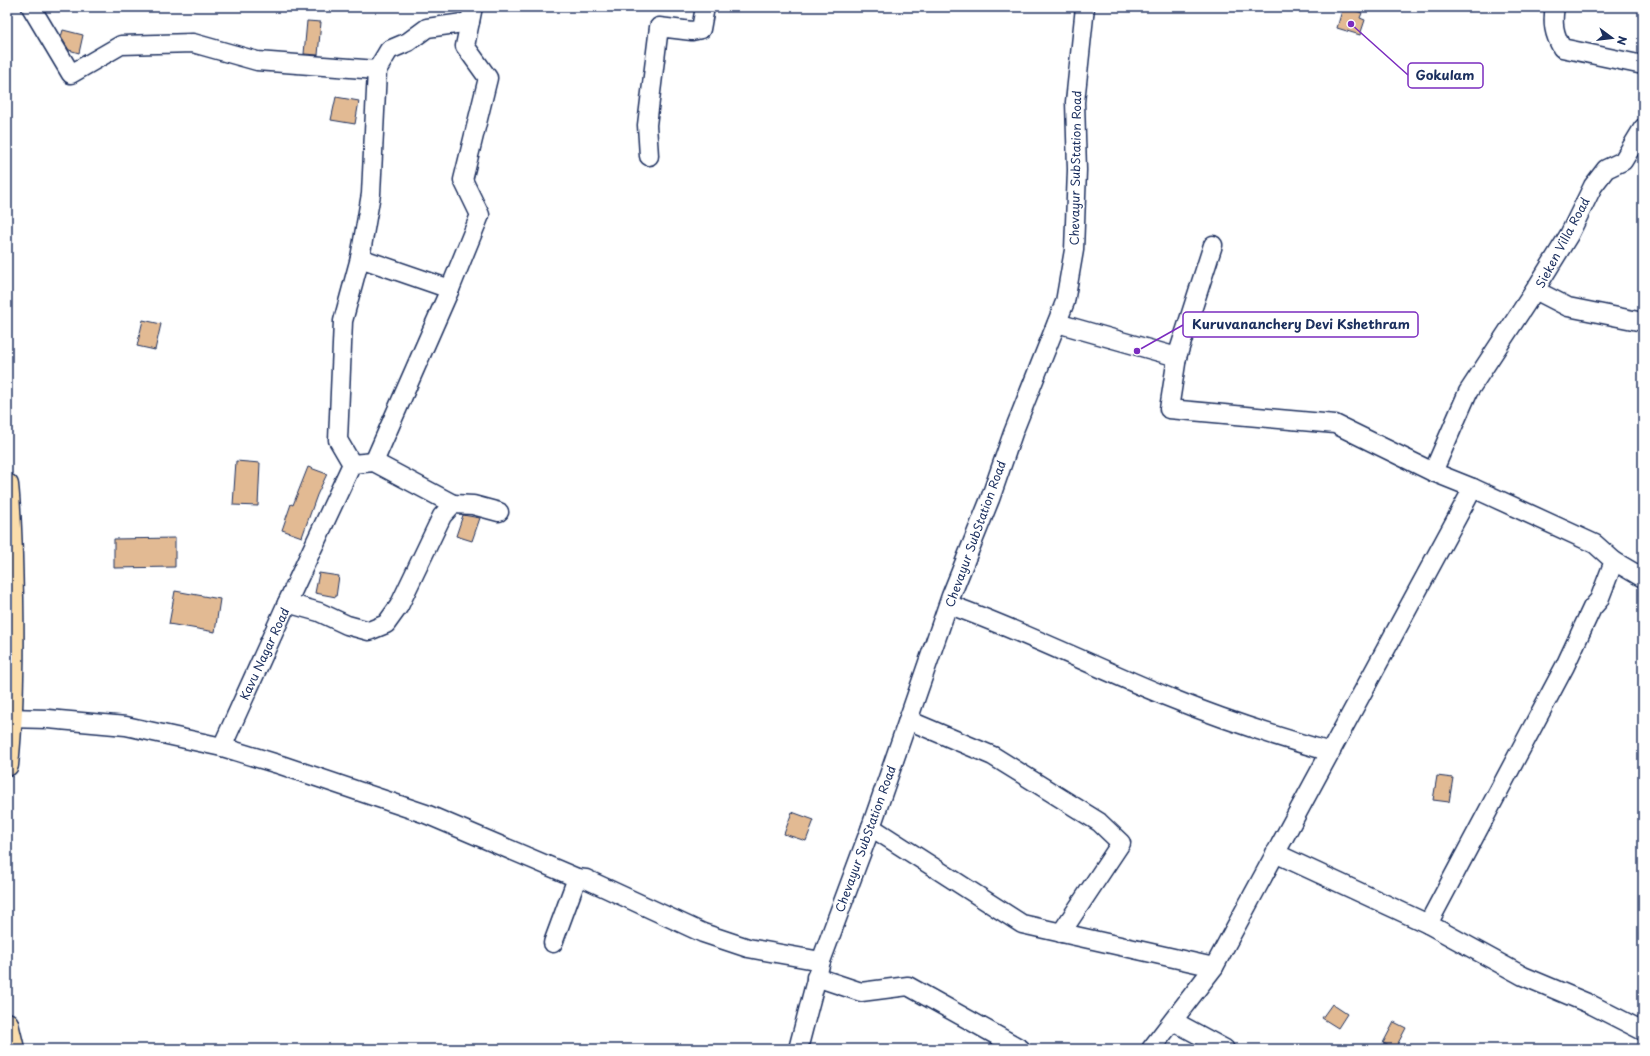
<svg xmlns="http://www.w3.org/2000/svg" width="1650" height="1056" font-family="'Playpen Sans',sans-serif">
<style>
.building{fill:#e2ba93;stroke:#1b2f5e}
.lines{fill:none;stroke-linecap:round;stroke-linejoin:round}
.minor-casing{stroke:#1b2f5e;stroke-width:21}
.major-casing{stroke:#1b2f5e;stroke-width:25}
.minor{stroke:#fff;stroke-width:18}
.major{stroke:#fbddab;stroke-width:22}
.labels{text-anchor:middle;stroke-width:3;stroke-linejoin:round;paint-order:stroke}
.street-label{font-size:12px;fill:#1b2f5e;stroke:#fff}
.leader{fill:none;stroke:#7b2cbf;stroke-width:1.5}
.callout-dot{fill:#7b2cbf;stroke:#fff;stroke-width:1.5}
.callout{fill:#fff;stroke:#7b2cbf;stroke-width:1.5}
.callout-label{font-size:13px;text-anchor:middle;font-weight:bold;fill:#1b2f5e}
</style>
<rect width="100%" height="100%" fill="#fff"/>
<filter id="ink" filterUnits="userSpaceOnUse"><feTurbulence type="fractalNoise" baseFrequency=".025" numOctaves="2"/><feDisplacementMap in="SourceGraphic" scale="8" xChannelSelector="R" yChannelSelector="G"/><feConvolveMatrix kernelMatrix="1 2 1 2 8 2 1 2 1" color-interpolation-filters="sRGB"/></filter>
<g filter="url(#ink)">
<g class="building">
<polygon points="1343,7 1356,7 1354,10 1362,13 1360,18 1365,20 1360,35 1337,28"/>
<polygon points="307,21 321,22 318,55 304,54"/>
<polygon points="63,30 83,35 79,53 69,50 61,37"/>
<polygon points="336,97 359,101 355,124 331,120"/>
<polygon points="143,320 161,324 155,350 137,346"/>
<polygon points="236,461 260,463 258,506 233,505"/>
<polygon points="308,467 327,474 317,495 302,537 282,530 291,504 293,505"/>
<polygon points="463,515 480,518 472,541 456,536"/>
<polygon points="175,538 175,567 114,568 114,539"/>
<polygon points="319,573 339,576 336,597 315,593"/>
<polygon points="175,591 220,599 215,632 169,624"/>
<polygon points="1437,776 1453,778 1449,802 1433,800"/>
<polygon points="792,812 814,820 806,841 784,834"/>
<polygon points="1332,1004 1347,1014 1338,1028 1322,1018"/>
<polygon points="1394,1022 1406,1028 1395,1049 1383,1043"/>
</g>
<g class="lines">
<defs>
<g id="minor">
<polyline points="31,7 71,74 121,45 193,43 257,61 377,70"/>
<path d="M1555,7C1552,23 1554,34 1562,48L1643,65"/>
<polyline points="1643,128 1623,161 1606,169 1593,186 1569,235 1535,290 1568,307 1643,322"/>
<polyline points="649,156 647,125 659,27 692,31 701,29 705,7"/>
<polyline points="450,289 360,258 371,194 377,70 389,50 408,42 427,28 470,22"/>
<polyline points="1057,323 1177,357 1169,409 1335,424 1433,472 1473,488 1595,544 1614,561 1599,600 1592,608 1565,666 1428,924 1523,976 1592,1005 1643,1031"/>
<polyline points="1177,357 1213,245"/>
<polyline points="374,462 450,289 480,215 463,180 488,78 465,46 473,7"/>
<polyline points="352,464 338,440 343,321 360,258"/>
<polyline points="1433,472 1468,392 1535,290"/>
<polyline points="1614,561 1643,578"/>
<polyline points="287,603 352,464 374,462 453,504"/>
<path d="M950,605C1026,632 1098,669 1173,699C1224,720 1278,737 1331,752"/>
<polyline points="7,718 48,719 126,726 222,747 287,603 319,612 347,625 369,631 386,624 399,606 442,516 453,504 473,505 499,512"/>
<polyline points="908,720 993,756 1099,822 1121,843 1061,933"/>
<polyline points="222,747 281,765 426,814 577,878 586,879 703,933 748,948 821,961"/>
<polyline points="871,827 1022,924 1214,967"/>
<polyline points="1275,853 1428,924"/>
<polyline points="553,943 577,878"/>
<polyline points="816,977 861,992 908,986 1021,1049"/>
<polyline points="1173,1021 1225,1049"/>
<polyline points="798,1049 821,961 871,827 951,596 990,499 1013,433 1065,302 1074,250 1077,170 1075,102 1085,7"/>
<polyline points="1151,1049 1214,967 1473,488"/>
</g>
<g id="major">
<path d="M7,485C11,523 11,560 12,598C13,654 13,709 7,765"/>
<polyline points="7,1024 13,1049"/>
</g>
</defs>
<use href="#minor" class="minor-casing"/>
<use href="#major" class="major-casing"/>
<use href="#minor" class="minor"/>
<use href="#major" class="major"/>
</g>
</g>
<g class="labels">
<g class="street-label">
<text transform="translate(1076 168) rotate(-89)" y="4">Chevayur SubStation Road</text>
<text transform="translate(1563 243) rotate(-62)" y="4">Sieken Villa Road</text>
<text transform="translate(976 534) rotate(-70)" y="4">Chevayur SubStation Road</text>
<text transform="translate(265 654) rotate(-65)" y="4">Kavu Nagar Road</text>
<text transform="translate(866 839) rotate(-70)" y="4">Chevayur SubStation Road</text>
</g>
</g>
<path class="leader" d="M1351 24L1408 75M1137 351L1183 325"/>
<g class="callout-dot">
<circle cx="1351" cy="24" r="4"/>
<circle cx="1137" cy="351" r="4"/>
</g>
<g class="callout">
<rect x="1408" y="63" width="75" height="25" rx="4"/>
<rect x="1183" y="312" width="235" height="25" rx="4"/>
</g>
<g class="callout-label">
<text x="1445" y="80">Gokulam</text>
<text x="1301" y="329">Kuruvananchery Devi Kshethram</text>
</g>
<rect width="1650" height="1056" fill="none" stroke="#fff" stroke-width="24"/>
<rect x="12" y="12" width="1626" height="1032" fill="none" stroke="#1b2f5e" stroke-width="1.5" filter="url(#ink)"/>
<g transform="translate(1612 38) rotate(105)" stroke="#ffffff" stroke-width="3" paint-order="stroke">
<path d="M0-3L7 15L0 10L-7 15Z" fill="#1b2f5e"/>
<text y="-6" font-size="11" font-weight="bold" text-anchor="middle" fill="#1b2f5e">N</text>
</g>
</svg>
